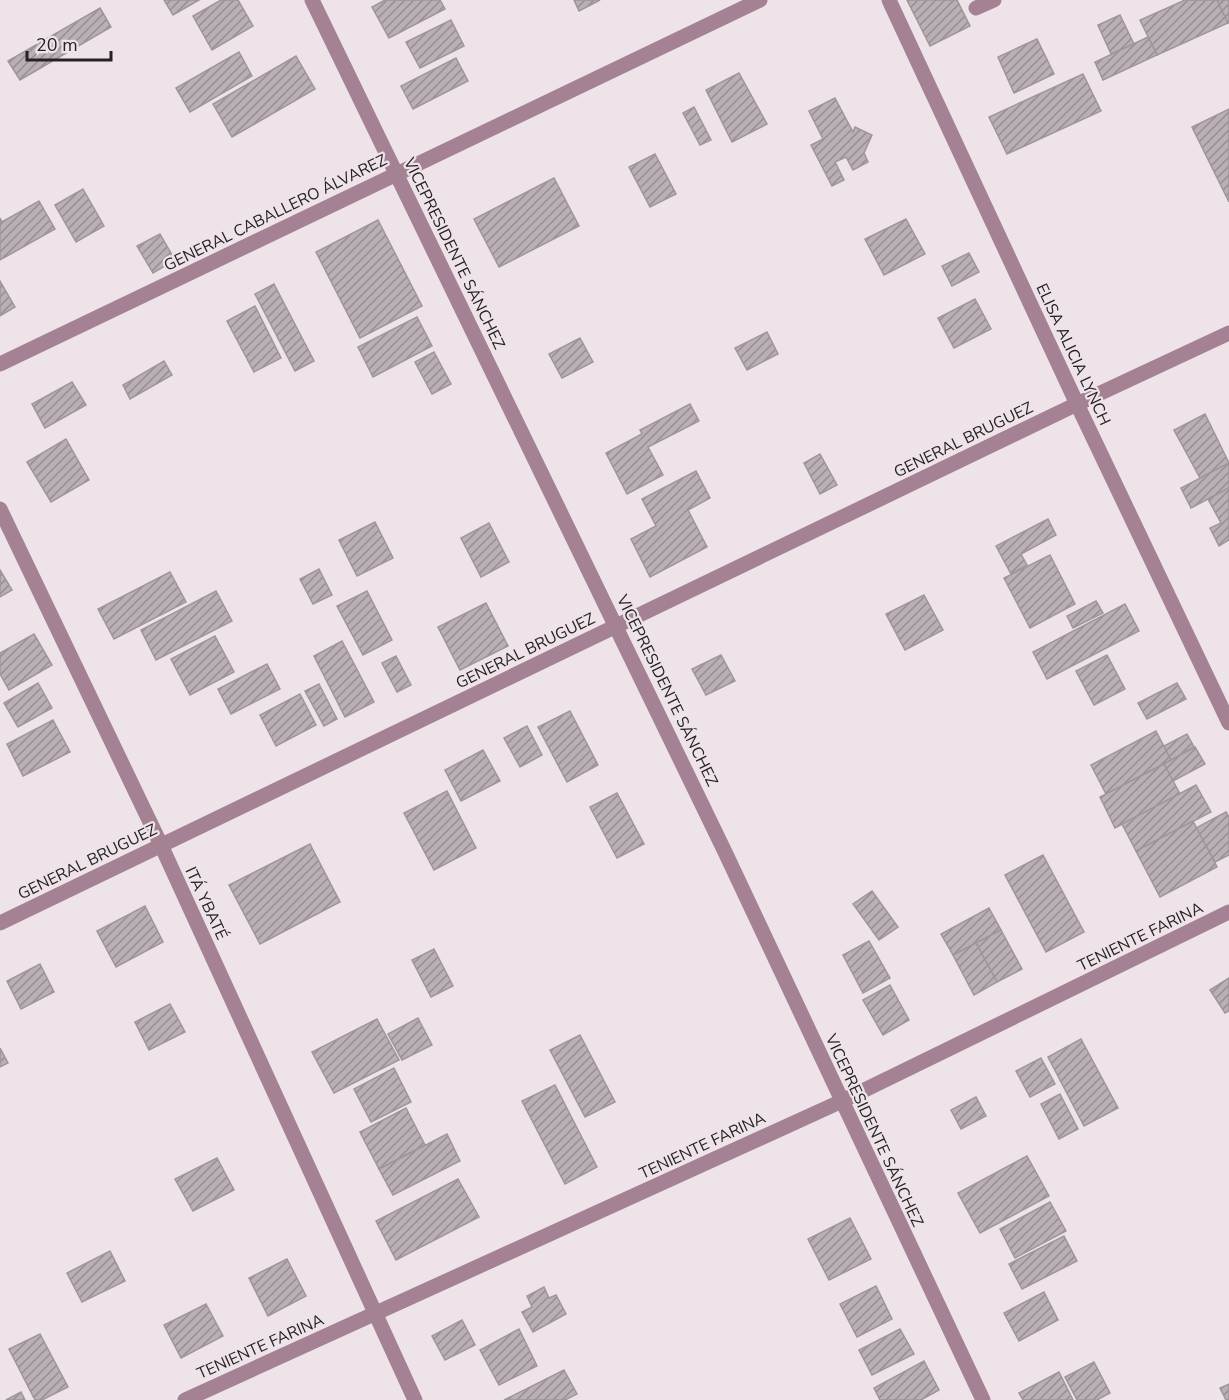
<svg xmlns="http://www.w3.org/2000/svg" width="1229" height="1400" font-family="'Nunito Sans',sans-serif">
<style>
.building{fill:url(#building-hatch);stroke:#9f969a;stroke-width:1.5}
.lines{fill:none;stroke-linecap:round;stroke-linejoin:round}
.minor{stroke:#a48294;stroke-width:15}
.labels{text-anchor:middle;stroke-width:4.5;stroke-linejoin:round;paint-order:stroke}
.street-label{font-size:16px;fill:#262224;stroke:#eee3e9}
</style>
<defs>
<pattern id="building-hatch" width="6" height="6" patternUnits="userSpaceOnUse" patternTransform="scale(1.5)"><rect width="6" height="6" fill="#b9afb4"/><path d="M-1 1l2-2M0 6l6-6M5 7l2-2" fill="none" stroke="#968e92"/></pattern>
</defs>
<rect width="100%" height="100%" fill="#eee3e9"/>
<g class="building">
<polygon points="164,0 199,0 173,15"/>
<polygon points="221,0 238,0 253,26 212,50 193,16"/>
<polygon points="385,0 440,0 445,9 389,38 372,7"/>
<polygon points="574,0 600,0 579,11"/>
<polygon points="907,0 957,0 970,26 930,46"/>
<polygon points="1185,0 1217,0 1228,23 1157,55 1140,20"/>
<polygon points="1217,0 1229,0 1229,22 1228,23"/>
<polygon points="100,8 111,27 20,80 8,61"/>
<polygon points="1120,15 1134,44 1111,54 1098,25"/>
<polygon points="451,20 464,46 420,68 406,42"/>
<polygon points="1148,37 1157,55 1103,80 1095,62"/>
<polygon points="1037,39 1054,74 1014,93 998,57"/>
<polygon points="239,52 252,76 190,112 176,88"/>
<polygon points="296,56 315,89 232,137 213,104"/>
<polygon points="456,58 468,81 413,109 401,86"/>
<polygon points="739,73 767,124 732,142 706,90"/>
<polygon points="1083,74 1101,111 1007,154 989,117"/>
<polygon points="835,98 853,132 855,127 872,135 864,153 868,162 853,170 846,157 835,162 844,180 832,186 811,145 823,139 809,111"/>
<polygon points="694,107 711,140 700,145 683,113"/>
<polygon points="1229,109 1229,202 1192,127"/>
<polygon points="655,154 676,194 650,207 629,167"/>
<polygon points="554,178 579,226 499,267 474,219"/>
<polygon points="83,189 104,226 76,242 55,205"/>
<polygon points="39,201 55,229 0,260 0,218 2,222"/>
<polygon points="906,219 925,254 884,275 865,239"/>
<polygon points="378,220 422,306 360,338 316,252"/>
<polygon points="160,234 175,260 153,273 137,246"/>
<polygon points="969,253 979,272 952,286 942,266"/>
<polygon points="0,281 15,307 0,316"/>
<polygon points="274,284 314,361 295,371 255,294"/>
<polygon points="975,299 991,329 954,348 938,318"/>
<polygon points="255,306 281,358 254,372 227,321"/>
<polygon points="417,317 432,346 373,377 358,347"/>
<polygon points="767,332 778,354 747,370 735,348"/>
<polygon points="580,338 593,362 562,378 549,354"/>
<polygon points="434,352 451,384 432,394 415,362"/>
<polygon points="164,361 172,375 130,399 123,385"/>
<polygon points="72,382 86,405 45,428 32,404"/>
<polygon points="690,404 699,421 648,447 663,475 627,494 606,453 642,434 640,430"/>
<polygon points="1205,414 1229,463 1200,478 1174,430"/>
<polygon points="66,439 89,480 51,502 27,462"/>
<polygon points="820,454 837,485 820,494 804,463"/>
<polygon points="1229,463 1229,488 1191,508 1181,488"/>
<polygon points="696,471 710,498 688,510 707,547 650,577 631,539 656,526 642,499"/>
<polygon points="1229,488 1229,540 1219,546 1210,528 1221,523 1208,499"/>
<polygon points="1048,519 1056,535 1021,554 1027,565 1011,574 996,546"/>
<polygon points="375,522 393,558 357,576 339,540"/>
<polygon points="489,523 509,562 481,577 461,538"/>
<polygon points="1050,555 1075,604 1030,628 1004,578"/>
<polygon points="319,569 332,595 313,604 300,579"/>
<polygon points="0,570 12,590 0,597"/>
<polygon points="170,572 186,602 114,639 98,609"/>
<polygon points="216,591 232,621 156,660 141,630"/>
<polygon points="367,591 392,640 363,655 337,606"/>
<polygon points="924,595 943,630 905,650 886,614"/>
<polygon points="1096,601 1103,613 1073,628 1067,616"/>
<polygon points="486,603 508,646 460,670 438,627"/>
<polygon points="1125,604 1139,631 1047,679 1033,652"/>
<polygon points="34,634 52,665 9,690 0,674 0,653"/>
<polygon points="215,636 234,672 190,695 171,659"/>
<polygon points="342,641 374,702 345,717 314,656"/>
<polygon points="721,655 735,681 706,695 692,669"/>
<polygon points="1107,655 1125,689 1094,705 1076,671"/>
<polygon points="396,656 411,685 397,692 382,663"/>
<polygon points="267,664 280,689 231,714 218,689"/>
<polygon points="38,683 52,708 18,727 4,703"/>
<polygon points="1177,683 1186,699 1147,719 1138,703"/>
<polygon points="319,684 337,719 324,726 305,691"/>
<polygon points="300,694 316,725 276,746 260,715"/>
<polygon points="570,711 598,765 567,782 538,727"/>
<polygon points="53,720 70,752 23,776 7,744"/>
<polygon points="527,726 542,755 520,767 504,738"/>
<polygon points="1156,731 1171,760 1106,794 1091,765"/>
<polygon points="1187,734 1194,747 1171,760 1164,746"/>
<polygon points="1195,747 1205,764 1173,781 1164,764"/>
<polygon points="483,750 500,781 461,801 445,770"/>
<polygon points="1164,764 1180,794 1115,828 1100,797"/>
<polygon points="1196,785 1211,812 1136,851 1122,824"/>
<polygon points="447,791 476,848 434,870 404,813"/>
<polygon points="617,793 644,844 617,858 590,807"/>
<polygon points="1226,812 1229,817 1229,855 1215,862 1196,828"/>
<polygon points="1193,821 1217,867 1160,897 1136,851"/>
<polygon points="310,844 340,902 260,944 229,885"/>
<polygon points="1043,855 1084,932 1046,952 1005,875"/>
<polygon points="872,891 898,927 879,940 853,904"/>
<polygon points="145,906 163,942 116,967 97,931"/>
<polygon points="989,908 1001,930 953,955 941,934"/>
<polygon points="1001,930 1022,969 997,982 976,943"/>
<polygon points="869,941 890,978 863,993 843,955"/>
<polygon points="976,943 997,982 974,995 953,955"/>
<polygon points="434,949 453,986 431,997 412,960"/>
<polygon points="40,964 54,992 21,1009 7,981"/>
<polygon points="1229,978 1229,1011 1225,1013 1210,990"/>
<polygon points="890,985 909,1020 883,1035 863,1000"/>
<polygon points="170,1004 185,1032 149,1050 135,1022"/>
<polygon points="418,1018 432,1045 402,1060 388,1034"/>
<polygon points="377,1019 399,1060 334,1093 312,1052"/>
<polygon points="580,1035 615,1102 585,1117 550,1050"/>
<polygon points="1081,1039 1118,1108 1084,1126 1048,1057"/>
<polygon points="0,1048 8,1063 0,1067"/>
<polygon points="1041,1058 1055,1084 1030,1097 1016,1071"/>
<polygon points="394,1068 411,1102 371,1122 354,1089"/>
<polygon points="555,1085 597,1167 565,1184 522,1101"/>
<polygon points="1060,1094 1078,1129 1059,1139 1041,1104"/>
<polygon points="976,1097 986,1116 961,1129 951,1110"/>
<polygon points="406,1108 425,1145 379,1169 360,1132"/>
<polygon points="447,1134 460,1161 393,1195 379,1169"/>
<polygon points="1027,1156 1049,1196 980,1233 958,1193"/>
<polygon points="217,1158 234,1190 193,1211 175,1179"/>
<polygon points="458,1179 479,1217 396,1260 376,1221"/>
<polygon points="1050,1202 1066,1231 1015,1258 1000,1229"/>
<polygon points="850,1218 871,1259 829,1280 808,1239"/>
<polygon points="1064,1236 1077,1261 1022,1289 1009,1264"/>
<polygon points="110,1251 125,1281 82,1302 67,1273"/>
<polygon points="287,1259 306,1296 268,1316 249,1278"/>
<polygon points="876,1286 892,1319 857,1337 840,1304"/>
<polygon points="544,1287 549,1298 556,1295 566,1314 533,1332 522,1312 532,1307 527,1296"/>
<polygon points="1044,1292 1058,1320 1019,1341 1004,1313"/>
<polygon points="206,1304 223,1336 181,1358 164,1325"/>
<polygon points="462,1320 475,1345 445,1360 432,1336"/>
<polygon points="519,1329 537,1366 499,1385 480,1350"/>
<polygon points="900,1329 914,1354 872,1375 859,1350"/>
<polygon points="40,1334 68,1387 42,1400 35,1400 9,1349"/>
<polygon points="924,1361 939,1390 921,1400 880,1400 874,1388"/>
<polygon points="1094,1362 1110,1393 1097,1400 1077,1400 1065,1377"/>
<polygon points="564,1370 577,1394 565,1400 504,1400"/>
<polygon points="1059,1372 1073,1400 1023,1400 1019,1393"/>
<polygon points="1229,1384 1229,1400 1226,1400 1220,1388"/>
<polygon points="21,1392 25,1400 6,1400"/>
</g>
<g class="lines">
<g class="minor">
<polyline points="312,0 725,852 983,1400"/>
<polyline points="889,0 1077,404 1229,723"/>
<polyline points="976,8 994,0"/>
<polyline points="0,364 760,0"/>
<polyline points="0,509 161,845 415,1400"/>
<polyline points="0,923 1077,404 1229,333"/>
<polyline points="185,1400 842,1101 1229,912"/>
</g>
</g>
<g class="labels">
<g class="street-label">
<text transform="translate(275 212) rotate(-26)" y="6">GENERAL CABALLERO ÁLVAREZ</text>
<text transform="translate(455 253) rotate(64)" y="6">VICEPRESIDENTE SÁNCHEZ</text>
<text transform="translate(1074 354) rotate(65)" y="6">ELISA ALICIA LYNCH</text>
<text transform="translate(963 439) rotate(-26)" y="6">GENERAL BRUGUEZ</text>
<text transform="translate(525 650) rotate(-26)" y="6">GENERAL BRUGUEZ</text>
<text transform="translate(668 690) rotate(64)" y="6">VICEPRESIDENTE SÁNCHEZ</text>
<text transform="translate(87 861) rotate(-26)" y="6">GENERAL BRUGUEZ</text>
<text transform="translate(207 903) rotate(65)" y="6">ITÁ YBATÉ</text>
<text transform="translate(1140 936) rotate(-26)" y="6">TENIENTE FARINA</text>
<text transform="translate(875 1130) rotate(65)" y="6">VICEPRESIDENTE SÁNCHEZ</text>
<text transform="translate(702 1145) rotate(-25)" y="6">TENIENTE FARINA</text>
<text transform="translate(260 1346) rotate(-24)" y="6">TENIENTE FARINA</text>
</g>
</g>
<path d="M27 51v9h84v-9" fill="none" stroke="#262224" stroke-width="3"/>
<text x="36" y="51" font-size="18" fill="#262224" stroke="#eee3e9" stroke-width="4.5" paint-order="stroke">20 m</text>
</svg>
